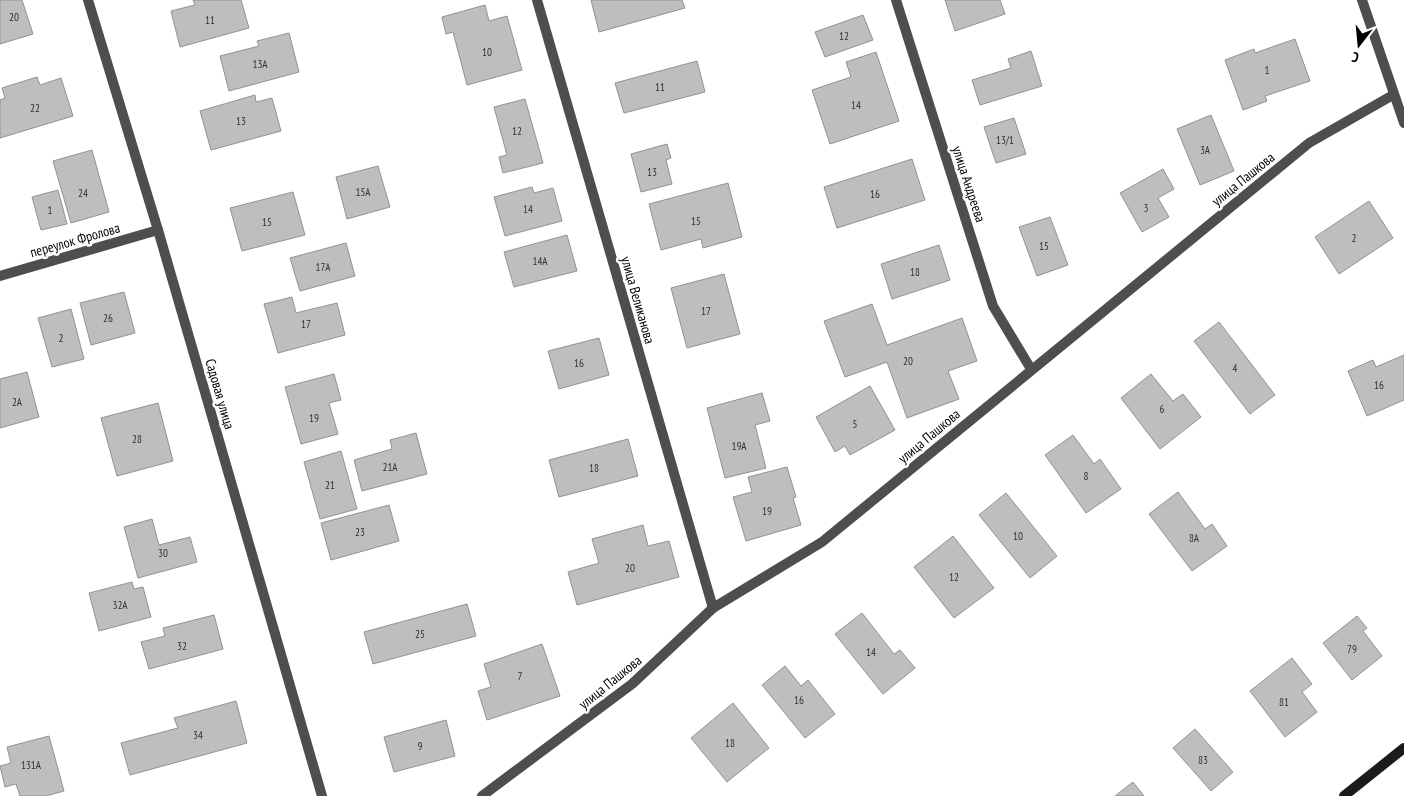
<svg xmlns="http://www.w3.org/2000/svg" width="1404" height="796" font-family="'PT Sans Narrow',sans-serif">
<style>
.building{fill:#bebebe;stroke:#929292}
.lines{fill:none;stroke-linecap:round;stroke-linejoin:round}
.street{stroke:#4e4e4e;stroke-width:10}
.secondary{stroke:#1b1b1b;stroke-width:10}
.labels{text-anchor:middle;stroke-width:5;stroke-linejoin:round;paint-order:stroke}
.number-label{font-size:11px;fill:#303030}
.street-label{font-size:14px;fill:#000;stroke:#fff}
</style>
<rect width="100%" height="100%" fill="#fff"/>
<g class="building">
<polygon points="0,0 22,0 33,34 0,44"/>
<polygon points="193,0 241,0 249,28 180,47 171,11 195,5"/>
<polygon points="591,0 682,0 685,8 599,32"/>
<polygon points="945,0 1000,0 1005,14 955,31"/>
<polygon points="485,5 489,21 507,16 522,70 467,85 453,32 446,34 442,17"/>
<polygon points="863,15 873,40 825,57 815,32"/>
<polygon points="289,33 299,72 229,91 220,56 259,46 257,41"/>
<polygon points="1295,39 1310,81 1265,96 1267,101 1243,110 1225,60 1254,49 1255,53"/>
<polygon points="1031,51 1042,86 980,105 972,80 1011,68 1008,59"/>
<polygon points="876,52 899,121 830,144 812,90 851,77 846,62"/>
<polygon points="697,61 705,92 624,113 615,83"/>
<polygon points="37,77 40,85 61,78 73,116 0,138 0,100 5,98 2,88"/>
<polygon points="255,95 256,102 272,98 281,131 211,150 200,111"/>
<polygon points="525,99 543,163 503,173 499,157 507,155 494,107"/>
<polygon points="1211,115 1234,171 1200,185 1177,129"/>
<polygon points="1014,118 1026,154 996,163 984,127"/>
<polygon points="667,144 671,158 666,160 672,184 641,192 631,154"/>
<polygon points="92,150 109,212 71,223 53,161"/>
<polygon points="912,159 925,200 837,228 824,187"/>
<polygon points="378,166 390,207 347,219 336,177"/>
<polygon points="1163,169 1174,189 1158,198 1169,217 1142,232 1120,193"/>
<polygon points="728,183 742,237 703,248 701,239 661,250 649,204"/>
<polygon points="532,187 534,193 553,188 562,221 505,236 494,197"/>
<polygon points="58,190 67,224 41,230 32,197"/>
<polygon points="293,192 305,235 242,251 230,208"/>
<polygon points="1369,201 1393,238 1339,274 1315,237"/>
<polygon points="1050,217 1068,265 1037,276 1019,227"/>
<polygon points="567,235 577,271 514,287 504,252"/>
<polygon points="346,243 355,276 300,291 290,258"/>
<polygon points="939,245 950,280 892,299 881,264"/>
<polygon points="724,274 740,334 687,348 671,288"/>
<polygon points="124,292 135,333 91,345 80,303"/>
<polygon points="292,297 296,313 337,303 345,335 278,353 264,304"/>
<polygon points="872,304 887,345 962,318 977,361 948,371 959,399 907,418 887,362 845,377 824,321"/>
<polygon points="71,309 84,359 52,367 38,318"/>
<polygon points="1219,322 1275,395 1250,414 1194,341"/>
<polygon points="599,338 609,375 559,389 548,351"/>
<polygon points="1404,355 1404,400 1367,416 1348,371 1373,360 1376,367"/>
<polygon points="27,372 39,417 0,428 0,379"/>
<polygon points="334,374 341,400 329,403 338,434 301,444 285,387"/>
<polygon points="1151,374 1173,401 1183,394 1201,417 1160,449 1121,398"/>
<polygon points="870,386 895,430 850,455 845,446 835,452 816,417"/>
<polygon points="762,393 770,421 755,425 766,468 725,478 707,408"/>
<polygon points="158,403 173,461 117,476 101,418"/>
<polygon points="416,433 427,474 362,491 354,460 392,449 390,440"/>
<polygon points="1073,435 1094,464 1100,459 1121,489 1086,513 1045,455"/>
<polygon points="628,439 638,476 559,497 549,460"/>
<polygon points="341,451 357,509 320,519 304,462"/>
<polygon points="787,467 796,497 793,498 801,525 746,541 733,497 752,492 748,477"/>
<polygon points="1178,492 1205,529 1212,524 1227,546 1192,571 1149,514"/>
<polygon points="1006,493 1057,556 1030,578 979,515"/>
<polygon points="389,505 399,541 331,560 321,523"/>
<polygon points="152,519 159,545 190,537 197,562 138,578 124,527"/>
<polygon points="643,525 648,546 669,541 679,577 577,605 568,572 599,563 592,539"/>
<polygon points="953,536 994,588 954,618 914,567"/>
<polygon points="132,582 134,589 143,587 151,617 99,631 89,593"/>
<polygon points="467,604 476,636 373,664 364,632"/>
<polygon points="862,613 894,654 900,650 915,668 883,694 835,634"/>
<polygon points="214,615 223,649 149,669 141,642 165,636 163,628"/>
<polygon points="1357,616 1367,628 1363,631 1382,656 1352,680 1323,643"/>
<polygon points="542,644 560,696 487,720 478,691 491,687 484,664"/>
<polygon points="1292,658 1312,684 1302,692 1317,712 1285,737 1250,691"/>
<polygon points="785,666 801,686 808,680 835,714 805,738 762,685"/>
<polygon points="236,701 247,743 130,775 121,743 178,728 174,718"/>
<polygon points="733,703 769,748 727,782 691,738"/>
<polygon points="446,720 455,756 394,772 384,737"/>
<polygon points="1195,729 1233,772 1211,791 1173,748"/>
<polygon points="49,736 64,791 46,796 20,796 16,784 5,787 0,766 11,763 7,747"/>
<polygon points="1133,782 1144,796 1115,796"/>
</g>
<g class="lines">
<g class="street">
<polyline points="88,0 158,230 322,796"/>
<polyline points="537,0 713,608"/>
<polyline points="896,0 993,306 1031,369"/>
<polyline points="1362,0 1404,123"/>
<polyline points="0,276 158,230"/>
<polyline points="482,796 632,684 713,608 822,542 1309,143 1393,95"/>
</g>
<polyline class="secondary" points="1344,796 1404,748"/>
</g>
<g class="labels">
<g class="number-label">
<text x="14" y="21">20</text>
<text x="210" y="24">11</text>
<text x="844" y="40">12</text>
<text x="487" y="56">10</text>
<text x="260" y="68">13А</text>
<text x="1267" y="74">1</text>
<text x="660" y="91">11</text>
<text x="856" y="109">14</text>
<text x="35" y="112">22</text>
<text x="241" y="125">13</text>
<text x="517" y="135">12</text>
<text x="1005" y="144">13/1</text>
<text x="1205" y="154">3А</text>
<text x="652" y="176">13</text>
<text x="363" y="196">15А</text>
<text x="83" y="197">24</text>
<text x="875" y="198">16</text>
<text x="1146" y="212">3</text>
<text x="528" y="213">14</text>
<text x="50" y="214">1</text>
<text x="696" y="225">15</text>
<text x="267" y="226">15</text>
<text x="1354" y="242">2</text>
<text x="1044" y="250">15</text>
<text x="540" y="265">14А</text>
<text x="323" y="271">17А</text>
<text x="915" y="276">18</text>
<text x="706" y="315">17</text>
<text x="108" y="322">26</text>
<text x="306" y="328">17</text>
<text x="61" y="342">2</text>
<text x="908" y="365">20</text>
<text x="579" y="367">16</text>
<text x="1235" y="372">4</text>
<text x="1379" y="389">16</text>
<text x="17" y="406">2А</text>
<text x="1162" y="413">6</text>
<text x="314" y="422">19</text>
<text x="855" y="428">5</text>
<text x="137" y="443">28</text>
<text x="739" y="450">19А</text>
<text x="390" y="471">21А</text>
<text x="594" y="472">18</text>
<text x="1086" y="480">8</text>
<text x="330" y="489">21</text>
<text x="767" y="515">19</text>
<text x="360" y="536">23</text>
<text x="1018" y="540">10</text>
<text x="1194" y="542">8А</text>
<text x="163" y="557">30</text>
<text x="630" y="572">20</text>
<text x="954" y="581">12</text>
<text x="120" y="609">32А</text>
<text x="420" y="638">25</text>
<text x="182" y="650">32</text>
<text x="1352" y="653">79</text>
<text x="871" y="656">14</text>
<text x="520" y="680">7</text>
<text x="799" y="704">16</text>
<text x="1284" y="706">81</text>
<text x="198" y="739">34</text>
<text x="730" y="747">18</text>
<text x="420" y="750">9</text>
<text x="1203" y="764">83</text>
<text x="31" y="769">131А</text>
</g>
<g class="street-label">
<text transform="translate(1243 179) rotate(-39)" y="5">улица Пашкова</text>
<text transform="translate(969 184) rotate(72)" y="5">улица Андреева</text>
<text transform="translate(75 240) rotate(-16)" y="5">переулок Фролова</text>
<text transform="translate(638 300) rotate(74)" y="5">улица Великанова</text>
<text transform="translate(220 394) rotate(74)" y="5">Садовая улица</text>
<text transform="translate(929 436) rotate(-40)" y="5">улица Пашкова</text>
<text transform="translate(610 682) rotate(-39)" y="5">улица Пашкова</text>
</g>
</g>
<g transform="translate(1359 45) rotate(196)" stroke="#ffffff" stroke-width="4" paint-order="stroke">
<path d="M0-4L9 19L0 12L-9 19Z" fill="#000000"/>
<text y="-8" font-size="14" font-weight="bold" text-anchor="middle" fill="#000000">С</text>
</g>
</svg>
